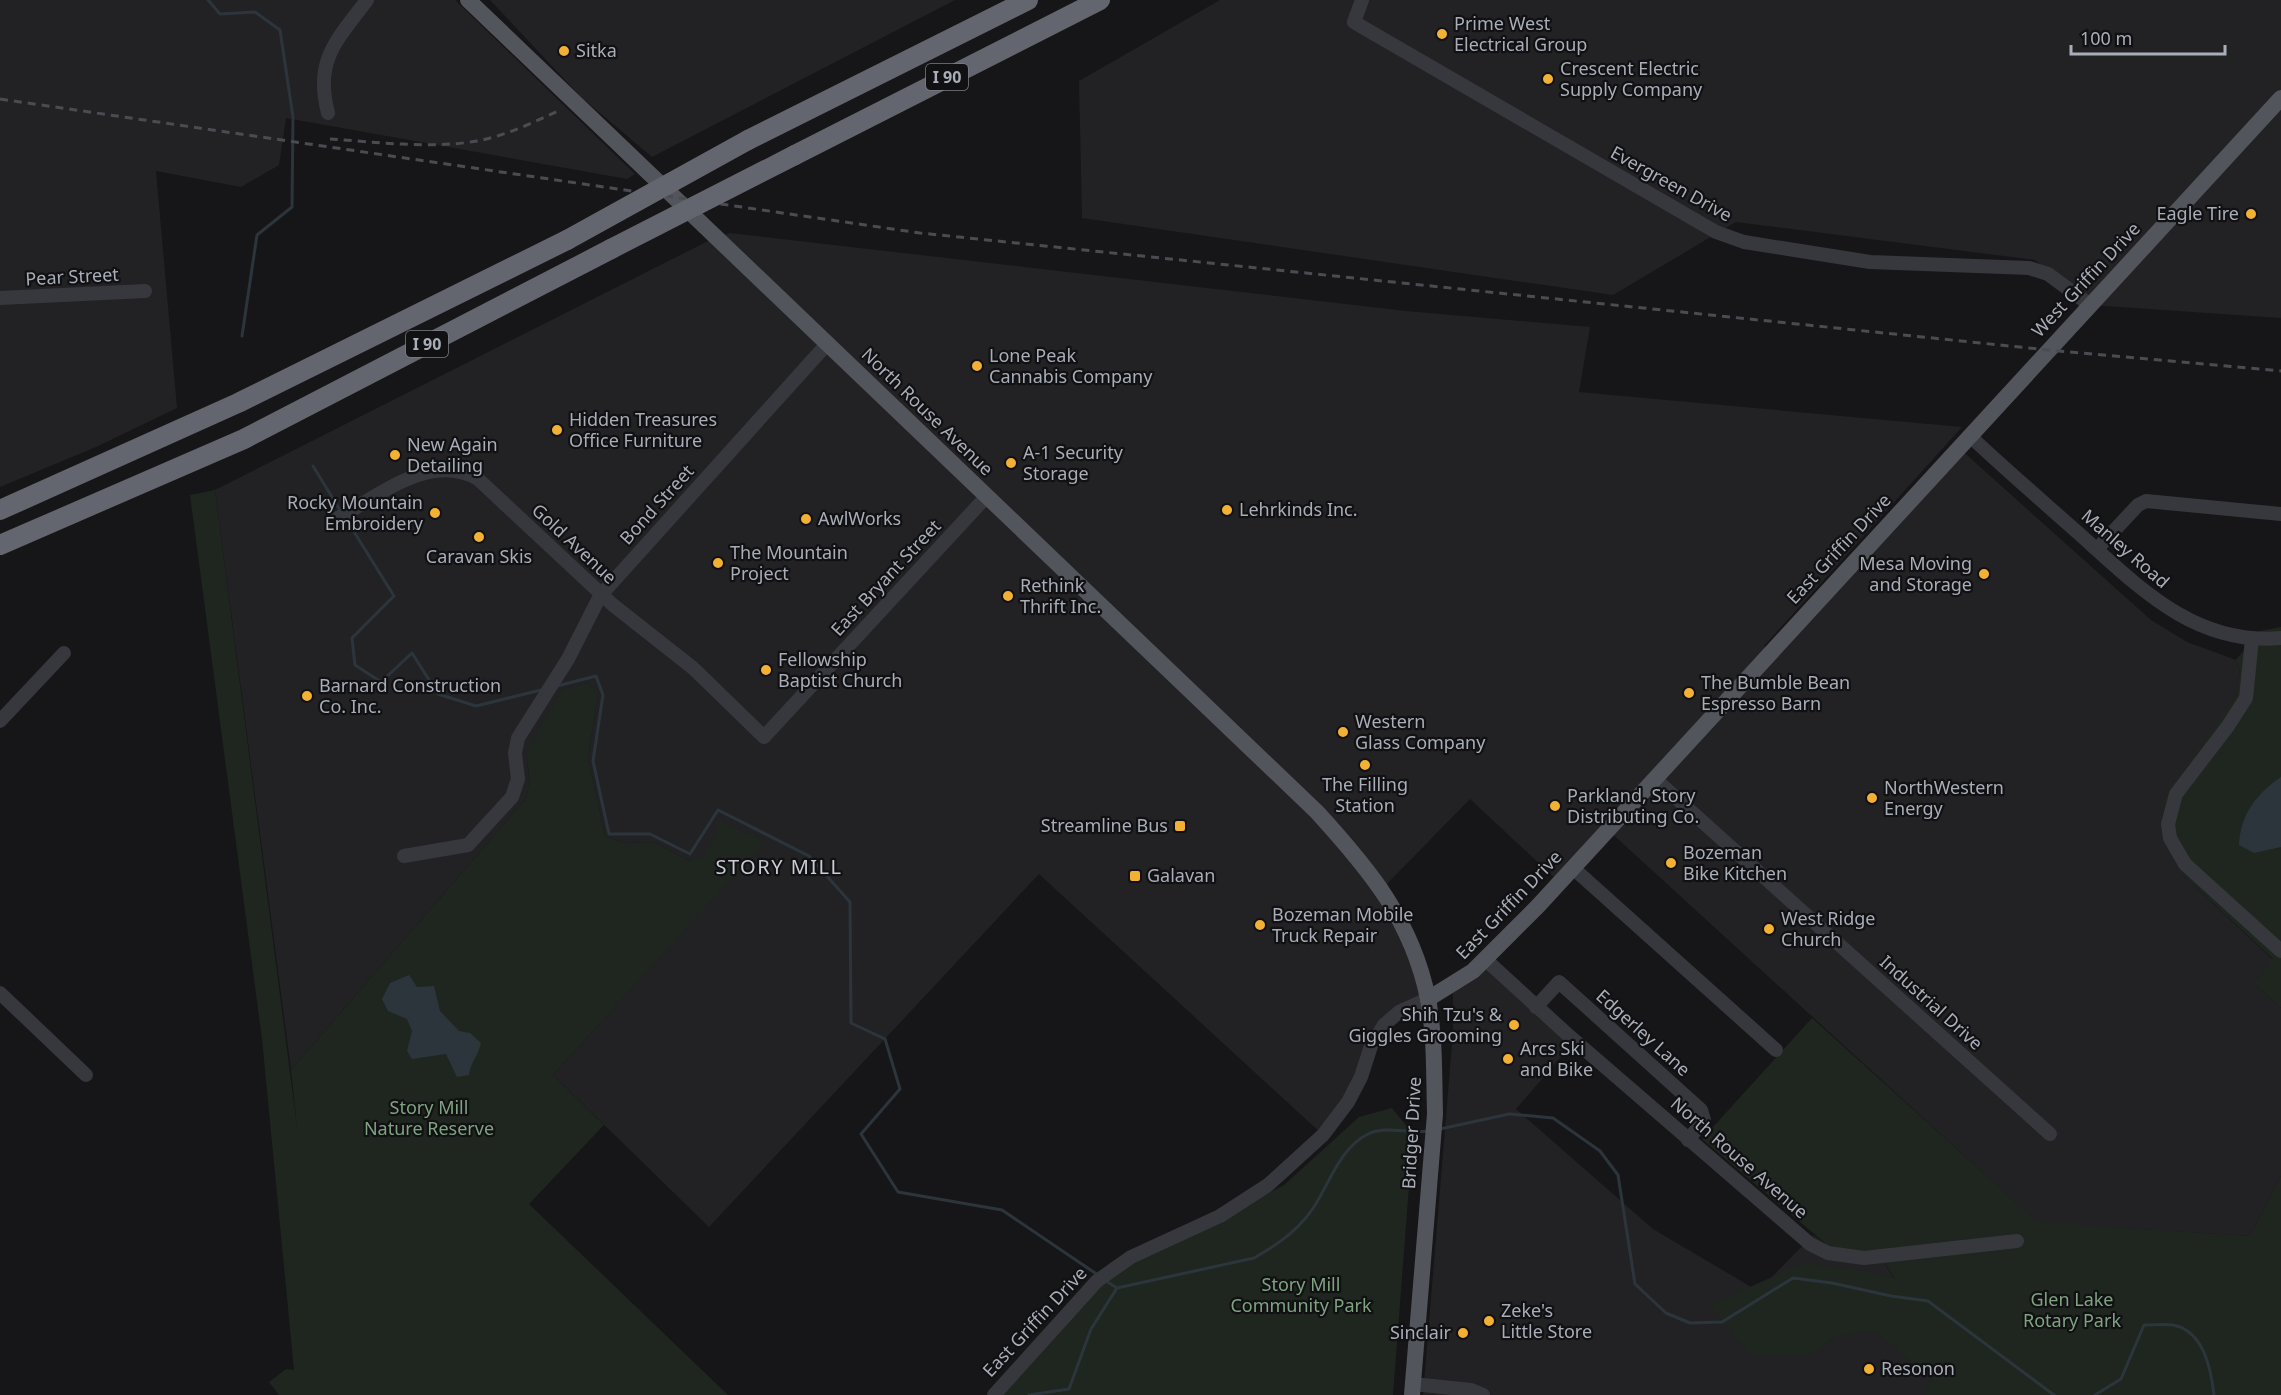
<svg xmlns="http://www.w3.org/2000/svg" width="2281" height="1395" font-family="'Noto Sans',sans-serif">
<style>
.built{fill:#222225}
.green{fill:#1e261f}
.water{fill:#2c353c}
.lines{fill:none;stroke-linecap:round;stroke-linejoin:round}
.stream{stroke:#2c353c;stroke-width:3}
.minor{stroke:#37383d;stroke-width:14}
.major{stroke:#53555c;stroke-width:16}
.highway{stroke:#63666e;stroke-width:20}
.rail{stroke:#4a4c52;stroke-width:3;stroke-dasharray:8 6;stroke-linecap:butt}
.highway-bridge{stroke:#63666e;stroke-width:20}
.poi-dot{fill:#f2b134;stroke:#111113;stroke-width:2}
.labels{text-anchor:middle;stroke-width:4.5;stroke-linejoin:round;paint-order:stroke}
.shield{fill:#111113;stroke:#7b7e86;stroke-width:1.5}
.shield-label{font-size:16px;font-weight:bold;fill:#a8adb8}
.poi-label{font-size:18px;fill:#a8adb8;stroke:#111113;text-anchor:start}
.street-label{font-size:18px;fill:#a8adb8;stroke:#111113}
.park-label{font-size:18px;fill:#7fa381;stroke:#111113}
.neighbourhood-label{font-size:20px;letter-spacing:1.5px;fill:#c9ccd4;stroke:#111113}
</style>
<rect width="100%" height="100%" fill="#161618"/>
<g class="built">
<polygon points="0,0 455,0 635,174 627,179 286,118 279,165 241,187 156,171 177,408 96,447 0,487"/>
<polygon points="490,0 955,0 652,157 581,97"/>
<polygon points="1220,0 2281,0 2281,318 2090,305 2035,260 1736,222 1613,295 1082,218 1079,81"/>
<polygon points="730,233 1406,311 1590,327 1579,392 1962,427 1764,646 1771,652 1959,448 2151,620 2187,642 2236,660 2240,670 2236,696 2213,731 2182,874 2273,960 2254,983 2281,1008 2281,1176 2250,1236 2038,1223 1608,830 1559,882 1470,799 1382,889 1428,999 1399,1012 1323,1135 1039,874 709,1227 553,1075 764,842 689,861 654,842 625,843 605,836 588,758 598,695 527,761 530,783 525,800 291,1070 215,490 716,237"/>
<polygon points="1486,960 1577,1038 1516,1109 1653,1229 1758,1291 1813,1235 1826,1244 1877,1251 1957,1380 1943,1395 1423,1395 1453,1032 1453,984"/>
</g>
<g class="green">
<polygon points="215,490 297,1127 291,1070 525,800 530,783 527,761 529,748 562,690 588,683 598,695 588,758 605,836 625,843 654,842 689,861 705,855 721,822 765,842 553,1075 604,1125 529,1204 728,1395 279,1395 269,1382 286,1369 294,1370 262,1039 190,495"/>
<polygon points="2281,627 2281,1008 2254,983 2273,959 2182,874 2161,838 2164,799 2236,696 2240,670 2236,660 2260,631"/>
<polygon points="1812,1018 2038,1222 2250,1236 2281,1176 2281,1395 1925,1395 1933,1378 1874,1331 1834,1337 1808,1356 1750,1355 1710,1305 1803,1263 1878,1273 1895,1279 1877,1251 1848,1252 1826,1244 1702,1139"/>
<polygon points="1392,1108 1417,1139 1417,1157 1411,1160 1393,1395 1000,1395 1096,1288 1118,1270 1284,1185 1359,1117"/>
</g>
<g class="water">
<path d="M2281,777V847L2254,853L2239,845C2240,815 2257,793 2281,777Z"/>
<path d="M409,975L417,987L434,986L440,1011L459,1031L470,1033L481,1043C478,1056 471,1061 469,1075L457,1077L446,1054L412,1059L407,1051L412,1031L407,1019L388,1011L382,999L390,983Z"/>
</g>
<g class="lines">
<g class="stream">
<polyline points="208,0 220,14 255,12 280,30 293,117 292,207 257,235 242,336"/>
<polyline points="313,466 340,510"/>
<polyline points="346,519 394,596 352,638 355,665 381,682 412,653 438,694 476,706 545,689"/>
<polyline points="557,686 596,676 603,695 593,761 609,834 650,834 690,854 718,810 809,856 850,902 851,1023 885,1039 900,1089 861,1134 898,1192 1002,1210 1098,1275"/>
<polyline points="1440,1129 1509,1114 1553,1118 1600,1151 1618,1175 1635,1284 1666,1313 1690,1323 1722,1322 1793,1278 1832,1283 1891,1296 1928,1301 2054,1395"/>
<polyline points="1106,1281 1117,1288"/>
<path d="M1029,1395L1069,1389L1091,1329L1117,1288L1254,1258C1271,1248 1289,1237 1302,1222C1327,1197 1334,1151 1368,1134C1386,1125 1408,1134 1428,1131"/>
<path d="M2095,1395L2121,1379L2144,1325C2154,1325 2164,1324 2173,1325C2204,1331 2211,1369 2214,1395"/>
</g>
<g class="minor">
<polyline points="1362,0 1354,22 1364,28 1716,232 1744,242 1870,262 2029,268 2048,274 2090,305"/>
<path d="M328,113C314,60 337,40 367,0"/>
<polyline points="0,298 145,291"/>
<path d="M1970,436C2005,469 2041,500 2076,531C2137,585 2193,646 2281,638"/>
<path d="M336,519C378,497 430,451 478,479L613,605L693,668L764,737L987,496"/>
<polyline points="2097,549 2138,505 2146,501 2281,514"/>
<polyline points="2252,639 2246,698 2228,726 2176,794 2168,824 2170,838 2185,864 2281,951"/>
<polyline points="0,721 64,653"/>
<polyline points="1655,779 2050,1134"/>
<polyline points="404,856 468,845 512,797 518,779 515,753 518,738 568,659 600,596 827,344"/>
<polyline points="1573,868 1776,1050"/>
<polyline points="1486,960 1567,1034 1810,1244 1828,1253 1864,1258 2017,1241"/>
<polyline points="0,993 86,1075"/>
<polyline points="1536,1007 1559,982 1701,1110 1704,1120 1688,1140"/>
<polyline points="1413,1384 1471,1390 1483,1395"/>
<polyline points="994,1395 1097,1281 1131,1257 1220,1216 1268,1185 1323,1135 1348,1102 1361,1077 1371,1046 1384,1025 1399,1012 1428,999"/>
</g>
<g class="major">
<path d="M468,0L1317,812C1369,869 1412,920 1428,999C1435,1036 1434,1076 1435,1114L1412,1395"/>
<polyline points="1428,999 1473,971 1538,906 2281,98"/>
</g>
<g class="highway">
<polyline points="748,140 1028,0"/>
<polyline points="795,155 1100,0"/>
<polyline points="0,510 238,403 567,240"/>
<polyline points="0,545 244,439 611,249"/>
</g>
<g class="rail">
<polyline points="0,99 920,233 2048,350 2281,371"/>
<path d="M330,139C376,142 431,149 477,141C505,136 532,123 558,111"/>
</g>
<g class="highway-bridge">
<polyline points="567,240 748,140"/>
<polyline points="611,249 795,155"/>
</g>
</g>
<g class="poi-dot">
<circle cx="1442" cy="34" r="6"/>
<circle cx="564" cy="51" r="6"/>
<circle cx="1548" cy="79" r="6"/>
<circle cx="2251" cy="214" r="6"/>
<circle cx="977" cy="366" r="6"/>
<circle cx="557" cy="430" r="6"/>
<circle cx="395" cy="455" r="6"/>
<circle cx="1011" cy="463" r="6"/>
<circle cx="1227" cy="510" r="6"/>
<circle cx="435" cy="513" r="6"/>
<circle cx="806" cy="519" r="6"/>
<circle cx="479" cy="537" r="6"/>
<circle cx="718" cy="563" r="6"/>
<circle cx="1984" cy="574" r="6"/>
<circle cx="1008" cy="596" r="6"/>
<circle cx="766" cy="670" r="6"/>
<circle cx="1689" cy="693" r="6"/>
<circle cx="307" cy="696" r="6"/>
<circle cx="1343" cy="732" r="6"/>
<circle cx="1365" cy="765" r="6"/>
<circle cx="1872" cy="798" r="6"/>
<circle cx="1555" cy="806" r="6"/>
<rect x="1174" y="820" width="12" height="12" rx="3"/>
<circle cx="1671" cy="863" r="6"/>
<rect x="1129" y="870" width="12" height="12" rx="3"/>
<circle cx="1260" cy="925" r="6"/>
<circle cx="1769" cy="929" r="6"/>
<circle cx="1514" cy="1025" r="6"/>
<circle cx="1508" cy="1059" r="6"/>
<circle cx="1489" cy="1321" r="6"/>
<circle cx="1463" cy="1333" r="6"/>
<circle cx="1869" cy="1369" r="6"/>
</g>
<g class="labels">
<g class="shield">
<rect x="926" y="64" width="42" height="26" rx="4.5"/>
<rect x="406" y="331" width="42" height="26" rx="4.5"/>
</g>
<g class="shield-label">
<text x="947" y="83">I 90</text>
<text x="427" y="350">I 90</text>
</g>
<g class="poi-label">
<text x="1454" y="30">Prime West<tspan x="1454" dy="21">Electrical Group</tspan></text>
<text x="576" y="57">Sitka</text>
<text x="1560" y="75">Crescent Electric<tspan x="1560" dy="21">Supply Company</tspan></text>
<text x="2239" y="220" text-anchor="end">Eagle Tire</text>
<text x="989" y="362">Lone Peak<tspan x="989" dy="21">Cannabis Company</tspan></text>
<text x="569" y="426">Hidden Treasures<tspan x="569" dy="21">Office Furniture</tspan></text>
<text x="407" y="451">New Again<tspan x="407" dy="21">Detailing</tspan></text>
<text x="1023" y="459">A-1 Security<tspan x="1023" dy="21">Storage</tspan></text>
<text x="423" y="509" text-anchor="end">Rocky Mountain<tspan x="423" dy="21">Embroidery</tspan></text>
<text x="1239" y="516">Lehrkinds Inc.</text>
<text x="818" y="525">AwlWorks</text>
<text x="730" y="559">The Mountain<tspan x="730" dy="21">Project</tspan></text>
<text x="479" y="563" text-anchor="middle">Caravan Skis</text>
<text x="1972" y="570" text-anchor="end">Mesa Moving<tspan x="1972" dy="21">and Storage</tspan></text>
<text x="1020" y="592">Rethink<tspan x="1020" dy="21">Thrift Inc.</tspan></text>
<text x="778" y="666">Fellowship<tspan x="778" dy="21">Baptist Church</tspan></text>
<text x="1701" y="689">The Bumble Bean<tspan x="1701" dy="21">Espresso Barn</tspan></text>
<text x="319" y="692">Barnard Construction<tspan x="319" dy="21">Co. Inc.</tspan></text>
<text x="1355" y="728">Western<tspan x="1355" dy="21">Glass Company</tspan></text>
<text x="1365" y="791" text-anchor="middle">The Filling<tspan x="1365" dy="21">Station</tspan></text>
<text x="1884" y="794">NorthWestern<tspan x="1884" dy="21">Energy</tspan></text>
<text x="1567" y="802">Parkland, Story<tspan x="1567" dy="21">Distributing Co.</tspan></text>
<text x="1168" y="832" text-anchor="end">Streamline Bus</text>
<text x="1683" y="859">Bozeman<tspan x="1683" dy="21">Bike Kitchen</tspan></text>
<text x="1147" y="882">Galavan</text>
<text x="1272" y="921">Bozeman Mobile<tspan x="1272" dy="21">Truck Repair</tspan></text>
<text x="1781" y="925">West Ridge<tspan x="1781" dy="21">Church</tspan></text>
<text x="1502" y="1021" text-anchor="end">Shih Tzu's &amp;<tspan x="1502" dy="21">Giggles Grooming</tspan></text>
<text x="1520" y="1055">Arcs Ski<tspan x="1520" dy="21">and Bike</tspan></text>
<text x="1501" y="1317">Zeke's<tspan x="1501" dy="21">Little Store</tspan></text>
<text x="1451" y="1339" text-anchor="end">Sinclair</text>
<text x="1881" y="1375">Resonon</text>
</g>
<g class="street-label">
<text transform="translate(1671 184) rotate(29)" y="6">Evergreen Drive</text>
<text transform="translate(72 277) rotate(-3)" y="6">Pear Street</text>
<text transform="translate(2086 280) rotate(-47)" y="6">West Griffin Drive</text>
<text transform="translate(927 412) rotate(44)" y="6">North Rouse Avenue</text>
<text transform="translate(657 505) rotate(-48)" y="6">Bond Street</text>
<text transform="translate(574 544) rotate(43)" y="6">Gold Avenue</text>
<text transform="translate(1839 549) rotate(-47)" y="6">East Griffin Drive</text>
<text transform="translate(2125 549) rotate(41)" y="6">Manley Road</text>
<text transform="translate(886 578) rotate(-47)" y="6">East Bryant Street</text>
<text transform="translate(1509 905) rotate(-46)" y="6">East Griffin Drive</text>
<text transform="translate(1931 1003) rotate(42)" y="6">Industrial Drive</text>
<text transform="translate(1643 1033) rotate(42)" y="6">Edgerley Lane</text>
<text transform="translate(1412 1133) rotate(-87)" y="6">Bridger Drive</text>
<text transform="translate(1739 1158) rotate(41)" y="6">North Rouse Avenue</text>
<text transform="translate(1035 1322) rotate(-47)" y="6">East Griffin Drive</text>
</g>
<g class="park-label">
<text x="429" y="1114">Story Mill<tspan x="429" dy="21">Nature Reserve</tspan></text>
<text x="1301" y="1291">Story Mill<tspan x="1301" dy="21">Community Park</tspan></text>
<text x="2072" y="1306">Glen Lake<tspan x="2072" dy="21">Rotary Park</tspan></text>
</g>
<g class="neighbourhood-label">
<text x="779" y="874">STORY MILL</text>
</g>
</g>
<path d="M2071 45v9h154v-9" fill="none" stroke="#a8adb8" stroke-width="3"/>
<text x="2080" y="45" font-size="18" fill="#a8adb8" stroke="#111113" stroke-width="4.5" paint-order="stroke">100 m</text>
</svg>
